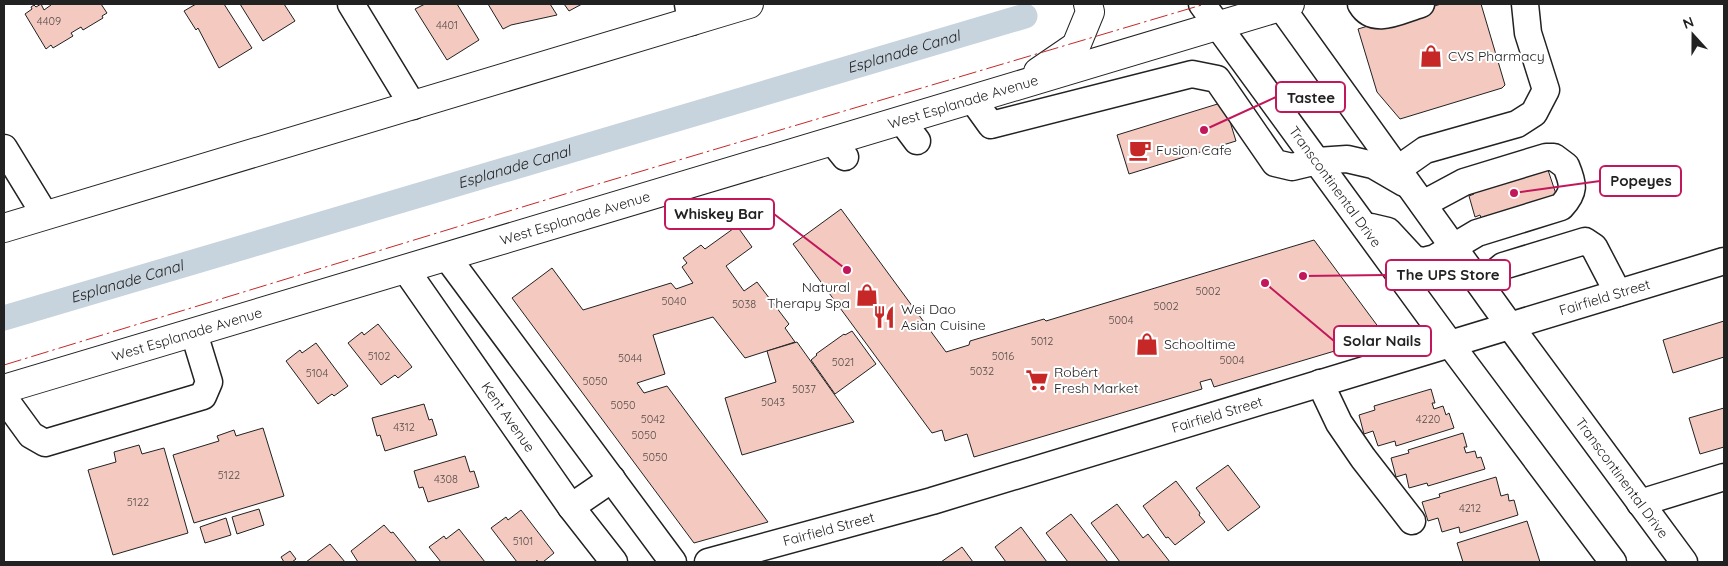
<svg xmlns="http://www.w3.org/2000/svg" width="1728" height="566" font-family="Quicksand,sans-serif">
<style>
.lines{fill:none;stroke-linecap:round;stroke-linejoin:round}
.canal{stroke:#c7d3dd;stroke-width:25}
.building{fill:#f3c9c0;stroke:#222}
.minor-casing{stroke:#222;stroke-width:29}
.major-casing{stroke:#222;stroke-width:30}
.minor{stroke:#fff;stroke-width:26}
.major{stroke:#fff;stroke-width:28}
.power{stroke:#c62828;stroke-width:1;stroke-dasharray:18 4 2.5 4;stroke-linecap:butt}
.labels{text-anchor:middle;stroke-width:4;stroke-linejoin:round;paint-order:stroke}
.number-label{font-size:11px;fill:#564c4a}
.poi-label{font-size:14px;fill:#222;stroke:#fff;text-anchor:start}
.street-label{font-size:14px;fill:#222;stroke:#fff}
.water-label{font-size:15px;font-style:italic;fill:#222;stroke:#fff}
.leader{fill:none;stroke:#c2185b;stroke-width:2}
.callout-dot{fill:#c2185b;stroke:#fff;stroke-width:2}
.callout{fill:#fff;stroke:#c2185b;stroke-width:2}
.callout-label{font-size:15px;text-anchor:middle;font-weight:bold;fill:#222}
</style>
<rect width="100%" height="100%" fill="#fff"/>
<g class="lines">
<path class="canal" id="s1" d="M4,318L1025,16"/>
</g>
<g class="building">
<polygon points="41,4 44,10 51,5 50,4 101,4 107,13 102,16 103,18 83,30 81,27 71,33 73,36 53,48 51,45 46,49 25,14 32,9 31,7 34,5 36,7"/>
<polygon points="196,4 224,4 252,48 219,68 198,28 196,30 184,11"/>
<polygon points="240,4 284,4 295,21 263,41"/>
<polygon points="425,4 457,4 479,40 447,60 415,9"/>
<polygon points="488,4 550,4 557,15 511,25 503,29"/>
<polygon points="564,4 582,4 569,11"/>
<polygon points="1441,4 1481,4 1505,85 1502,88 1400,119 1377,92 1358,29"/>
<polygon points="1224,102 1236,141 1129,174 1117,135"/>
<polygon points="1547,167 1557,197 1505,214 1503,211 1481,218 1480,215 1475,217 1469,196 1474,194 1473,192"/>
<polygon points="841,209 946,352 969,345 970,341 1044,319 1046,321 1314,240 1385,336 1214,387 1211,379 1200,382 1202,389 974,457 967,434 945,441 942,430 932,433 793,244"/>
<polygon points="737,226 752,247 726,266 744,291 757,282 789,324 785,328 795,342 745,358 713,317 653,335 665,374 637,383 644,393 667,386 768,522 694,543 512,298 552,268 583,310 671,283 676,289 693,283 682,267 687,263 683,258 701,245 705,249"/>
<polygon points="1724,321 1724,357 1673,373 1663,340"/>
<polygon points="378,324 412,367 398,378 395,375 381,385 348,343 362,332 364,335"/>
<polygon points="852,331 876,364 835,394 811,360 817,355 816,354 844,334 845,335"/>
<polygon points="797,342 854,422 742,455 725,398 776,382 767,351"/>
<polygon points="316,343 348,386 334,396 332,394 318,404 286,361 300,350 302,353"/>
<polygon points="1431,389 1435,403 1432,403 1434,409 1443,406 1446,415 1449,413 1454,428 1396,446 1395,441 1378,446 1373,431 1364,434 1359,415 1375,410 1374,406"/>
<polygon points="424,404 429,420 432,419 437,435 385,451 380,435 377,436 372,418"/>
<polygon points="1724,408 1724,447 1700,454 1689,418"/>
<polygon points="263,428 284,496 194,523 173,455 219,441 217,436 234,430 236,436"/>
<polygon points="1463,433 1467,447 1464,447 1466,453 1475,451 1477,458 1481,457 1485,469 1428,486 1427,483 1409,488 1406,474 1396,477 1391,458 1409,453 1408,450"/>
<polygon points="139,445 142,454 164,448 188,533 113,555 88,470 116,462 114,452"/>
<polygon points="465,456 470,472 474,471 479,487 428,502 423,487 419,488 414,471"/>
<polygon points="1228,465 1260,507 1228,531 1196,488"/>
<polygon points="1496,477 1501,496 1508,494 1509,501 1514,500 1518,515 1460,533 1459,527 1442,532 1438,518 1428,521 1422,502 1440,497 1439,494"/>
<polygon points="1176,481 1200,513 1199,515 1205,522 1175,545 1168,537 1166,538 1143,506"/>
<polygon points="1117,504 1143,538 1148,534 1170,562 1120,562 1091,523"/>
<polygon points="259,509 264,525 237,534 232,517"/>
<polygon points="521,510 554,553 543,562 538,562 537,560 535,562 517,562 491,528 506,517 508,520"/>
<polygon points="1071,514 1108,562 1068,562 1046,533"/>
<polygon points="226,518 231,535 205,543 200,527"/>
<polygon points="1527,521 1540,562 1463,562 1457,543"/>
<polygon points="384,525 391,533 393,532 417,562 358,562 351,551"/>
<polygon points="1021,527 1047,562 1006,562 995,547"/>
<polygon points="459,529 485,562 441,562 429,547 444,536 446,539"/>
<polygon points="330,544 345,562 306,562"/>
<polygon points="962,547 973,562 941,562"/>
<polygon points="290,551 296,559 292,562 284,562 281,557"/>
</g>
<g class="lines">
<defs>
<g id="minor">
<polyline points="351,4 413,106"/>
<polyline points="688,4 691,22"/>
<path id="s2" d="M1202,4L1450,344L1613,562"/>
<path id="s3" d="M1279,4L1510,326L1684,562"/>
<path d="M1361,4C1374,26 1400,10 1421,4"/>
<polyline points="973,100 991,125 1192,74 1217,79 1275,163 1292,167 1317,161 1347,159 1373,165 1404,183"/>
<polyline points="902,121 917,141"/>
<polyline points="833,142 845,157"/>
<polyline points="4,148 45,215"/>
<polyline points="1398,169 1425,150 1517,124 1534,113 1546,90 1528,33 1525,4"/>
<path d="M1371,227L1388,231L1414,259L1423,261L1435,258L1477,233L1561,207C1575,192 1574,185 1566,166L1554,157H1546L1464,182L1423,204"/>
<polyline points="447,257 673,562"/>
<path id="s4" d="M406,270L571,507L614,562"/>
<polyline points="1481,284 1503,266 1585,241 1594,247 1618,293"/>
<polyline points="1320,383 1339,423 1363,458 1412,521"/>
<polyline points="4,398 31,435 45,443 203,396 209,382 194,333"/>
<polyline points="1640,503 1724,477"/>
<polyline points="571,507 612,479"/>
<path id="s5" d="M708,562L932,501L1724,261"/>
</g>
<g id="major">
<polyline points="1038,72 1076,46 1090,12 1088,4"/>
<polyline points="4,228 749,4"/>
<path id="s6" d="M4,389L1290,4"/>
</g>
</defs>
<use href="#minor" class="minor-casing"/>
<use href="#major" class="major-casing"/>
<use href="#minor" class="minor"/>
<use href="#major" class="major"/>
<polyline class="power" points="4,365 588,187 1205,4"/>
</g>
<defs>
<symbol id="shop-bare" viewBox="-9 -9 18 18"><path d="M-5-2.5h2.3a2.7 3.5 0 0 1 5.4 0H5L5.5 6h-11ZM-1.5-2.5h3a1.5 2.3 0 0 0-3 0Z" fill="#c62828" stroke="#fff" stroke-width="2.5" paint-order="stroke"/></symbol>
<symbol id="cafe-bare" viewBox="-9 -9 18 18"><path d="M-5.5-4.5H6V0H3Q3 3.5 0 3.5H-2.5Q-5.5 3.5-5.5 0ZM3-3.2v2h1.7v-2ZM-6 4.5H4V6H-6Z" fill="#c62828" stroke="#fff" stroke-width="2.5" paint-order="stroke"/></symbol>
<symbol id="restaurant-bare" viewBox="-9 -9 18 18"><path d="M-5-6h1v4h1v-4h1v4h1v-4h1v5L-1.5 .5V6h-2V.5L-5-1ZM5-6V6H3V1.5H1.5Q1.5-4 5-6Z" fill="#c62828" stroke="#fff" stroke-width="2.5" paint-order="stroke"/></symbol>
<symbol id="supermarket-bare" viewBox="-9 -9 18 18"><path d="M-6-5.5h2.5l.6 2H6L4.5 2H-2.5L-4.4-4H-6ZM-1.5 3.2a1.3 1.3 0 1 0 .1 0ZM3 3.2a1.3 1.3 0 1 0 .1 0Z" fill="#c62828" stroke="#fff" stroke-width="2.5" paint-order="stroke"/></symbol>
</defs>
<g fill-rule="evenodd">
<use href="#shop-bare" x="1415" y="40" width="32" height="32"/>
<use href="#cafe-bare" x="1124" y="134" width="32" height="32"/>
<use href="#shop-bare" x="851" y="279" width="32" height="32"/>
<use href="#restaurant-bare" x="868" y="301" width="32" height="32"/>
<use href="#shop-bare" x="1131" y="328" width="32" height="32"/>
<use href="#supermarket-bare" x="1021" y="364" width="32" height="32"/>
</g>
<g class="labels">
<g class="number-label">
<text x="49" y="25">4409</text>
<text x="447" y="29">4401</text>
<text x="1208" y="295">5002</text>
<text x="674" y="305">5040</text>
<text x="744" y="308">5038</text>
<text x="1166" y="310">5002</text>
<text x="1121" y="324">5004</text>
<text x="1042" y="345">5012</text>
<text x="379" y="360">5102</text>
<text x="1003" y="360">5016</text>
<text x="630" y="362">5044</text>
<text x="1232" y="364">5004</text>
<text x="843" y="366">5021</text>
<text x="982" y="375">5032</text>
<text x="317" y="377">5104</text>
<text x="595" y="385">5050</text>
<text x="804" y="393">5037</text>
<text x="773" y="406">5043</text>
<text x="623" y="409">5050</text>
<text x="653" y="423">5042</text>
<text x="1428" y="423">4220</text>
<text x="404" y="431">4312</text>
<text x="644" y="439">5050</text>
<text x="655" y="461">5050</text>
<text x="229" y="479">5122</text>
<text x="446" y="483">4308</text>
<text x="138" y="506">5122</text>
<text x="1470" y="512">4212</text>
<text x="523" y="545">5101</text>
</g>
<g class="poi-label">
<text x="1448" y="61">CVS Pharmacy</text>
<text x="1156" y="155">Fusion Cafe</text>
<text x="850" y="292" text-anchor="end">Natural<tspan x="850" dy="16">Therapy Spa</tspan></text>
<text x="901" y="314">Wei Dao<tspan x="901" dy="16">Asian Cuisine</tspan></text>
<text x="1164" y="349">Schooltime</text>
<text x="1054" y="377">Robért<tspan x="1054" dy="16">Fresh Market</tspan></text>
</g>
<g class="street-label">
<text dy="5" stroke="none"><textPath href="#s6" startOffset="1001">West Esplanade Avenue</textPath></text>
<text dy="5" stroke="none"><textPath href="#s2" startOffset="226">Transcontinental Drive</textPath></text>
<text dy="5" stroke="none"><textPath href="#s6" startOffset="596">West Esplanade Avenue</textPath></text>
<text dy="5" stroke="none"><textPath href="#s5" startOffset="935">Fairfield Street</textPath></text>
<text dy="5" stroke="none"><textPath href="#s6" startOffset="191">West Esplanade Avenue</textPath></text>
<text dy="5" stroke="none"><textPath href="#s5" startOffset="530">Fairfield Street</textPath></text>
<text dy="5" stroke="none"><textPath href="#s4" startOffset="179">Kent Avenue</textPath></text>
<text dy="5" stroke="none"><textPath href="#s3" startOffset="585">Transcontinental Drive</textPath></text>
<text dy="5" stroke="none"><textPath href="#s5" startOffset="125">Fairfield Street</textPath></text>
</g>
<g class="water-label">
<text dy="5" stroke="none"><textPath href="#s1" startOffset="938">Esplanade Canal</textPath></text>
<text dy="5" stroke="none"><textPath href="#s1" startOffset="532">Esplanade Canal</textPath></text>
<text dy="5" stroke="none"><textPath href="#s1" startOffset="128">Esplanade Canal</textPath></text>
</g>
</g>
<path class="leader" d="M1204 130L1276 97M1514 193L1600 181M847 270L774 214M1303 276L1386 275M1265 283L1334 341"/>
<g class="callout-dot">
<circle cx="1204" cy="130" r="5"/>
<circle cx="1514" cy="193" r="5"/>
<circle cx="847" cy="270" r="5"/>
<circle cx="1303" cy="276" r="5"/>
<circle cx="1265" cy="283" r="5"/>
</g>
<g class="callout">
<rect x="1276" y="82" width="69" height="30" rx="5"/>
<rect x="1600" y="166" width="81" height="30" rx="5"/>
<rect x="665" y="199" width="109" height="30" rx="5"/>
<rect x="1386" y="260" width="124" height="30" rx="5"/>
<rect x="1334" y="326" width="97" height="30" rx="5"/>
</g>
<g class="callout-label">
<text x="1311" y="103">Tastee</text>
<text x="1641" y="186">Popeyes</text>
<text x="719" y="219">Whiskey Bar</text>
<text x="1448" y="280">The UPS Store</text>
<text x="1382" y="346">Solar Nails</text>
</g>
<rect width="1728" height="566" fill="none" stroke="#222222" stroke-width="10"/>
<g transform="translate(1693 35) rotate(339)" stroke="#ffffff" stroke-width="4" paint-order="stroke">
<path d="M0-4L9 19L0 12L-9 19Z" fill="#222222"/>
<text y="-8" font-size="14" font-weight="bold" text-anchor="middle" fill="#222222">N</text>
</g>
</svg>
